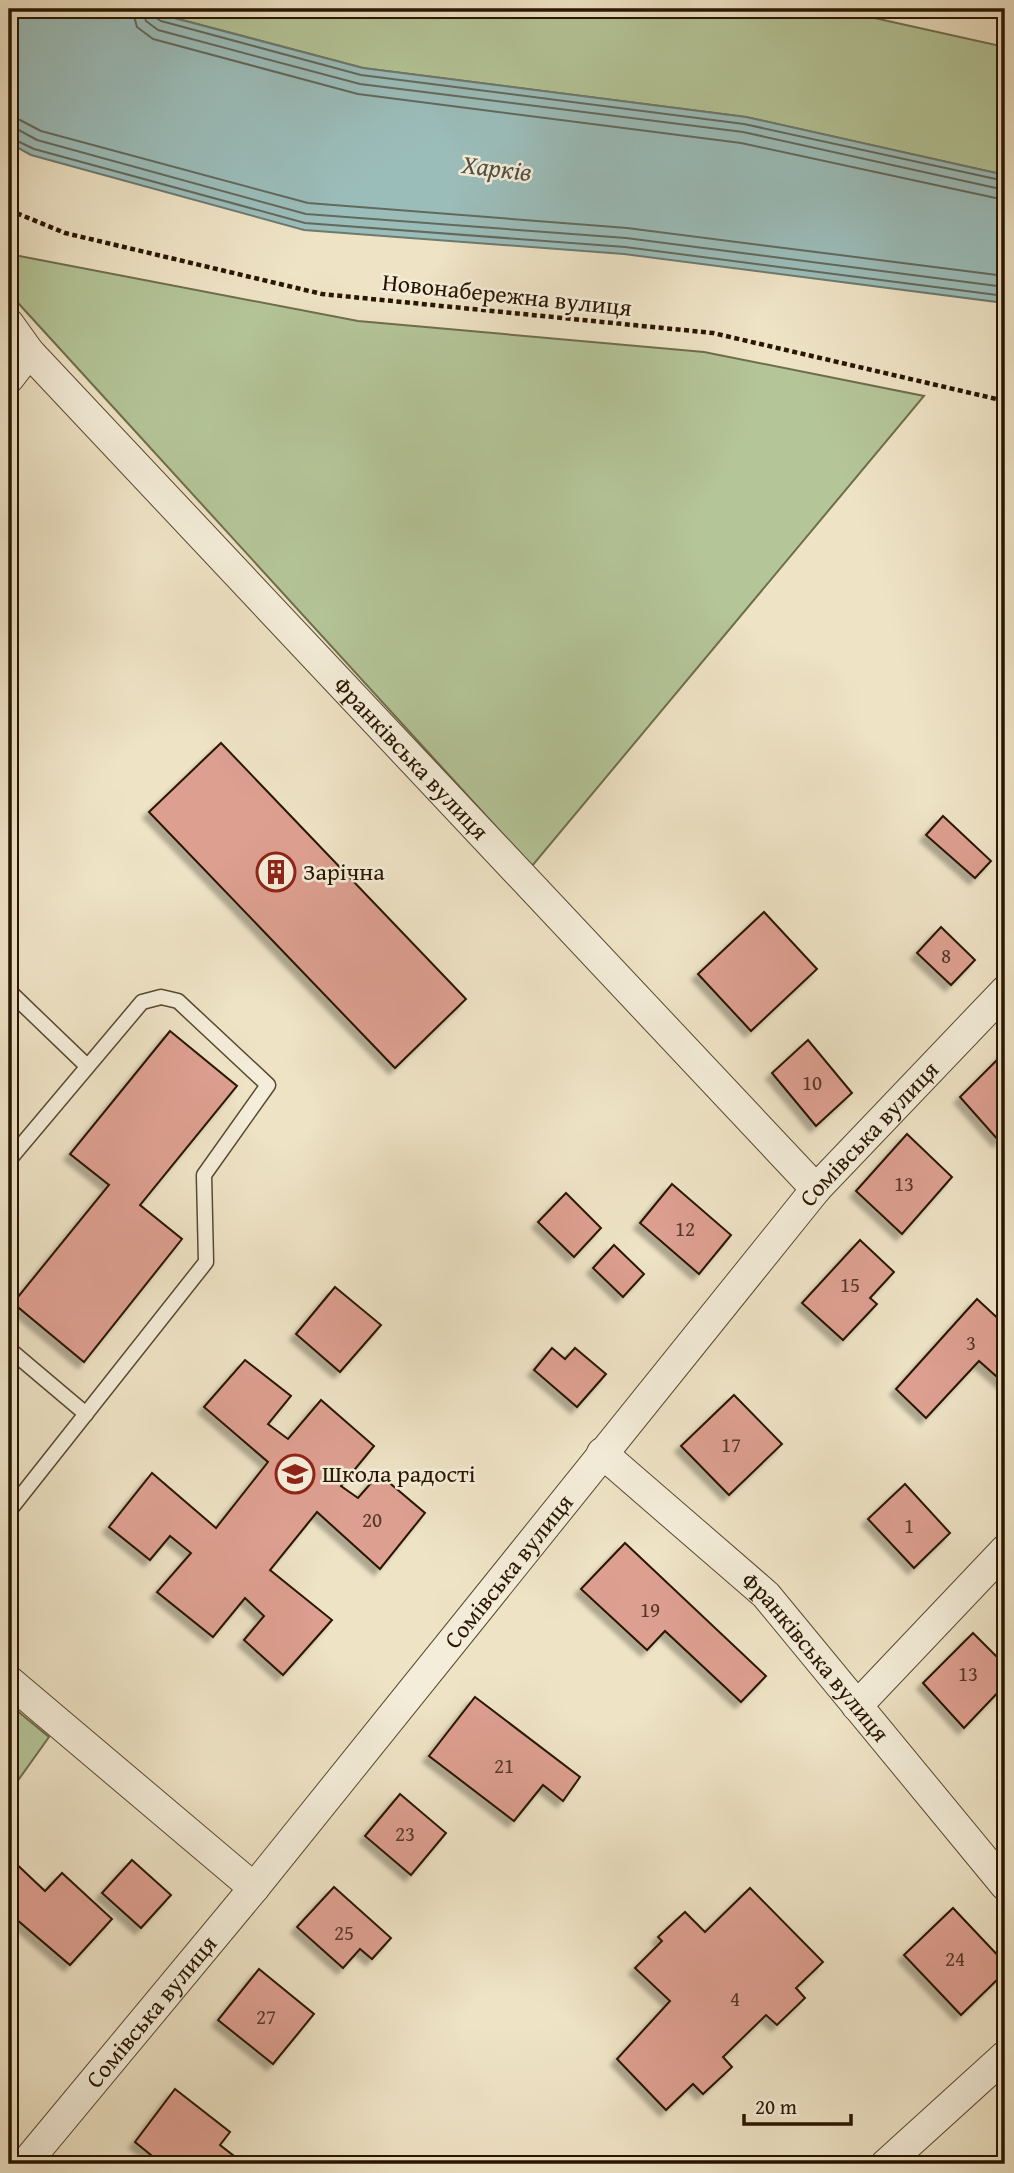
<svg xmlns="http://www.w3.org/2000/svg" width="1014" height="2173" font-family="'Gentium Book Plus',serif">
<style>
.green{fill:#b4c598;stroke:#6e6e4c;stroke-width:2}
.water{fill:#9bbdba;stroke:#6d7a70;stroke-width:2}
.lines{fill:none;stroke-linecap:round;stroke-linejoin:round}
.shore{stroke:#626a5e;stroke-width:2}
.building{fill:#dd9f90;stroke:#291601;stroke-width:2;filter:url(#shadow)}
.service-casing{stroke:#5a4932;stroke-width:17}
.minor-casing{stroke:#5a4932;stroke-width:32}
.path{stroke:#291601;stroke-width:4.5;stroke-dasharray:5 3.5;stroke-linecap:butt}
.service{stroke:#f4edd9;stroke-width:14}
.minor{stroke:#f4edd9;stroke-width:30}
.labels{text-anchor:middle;stroke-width:5;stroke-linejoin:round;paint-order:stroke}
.number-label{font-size:21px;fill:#563825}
.street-label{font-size:24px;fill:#291601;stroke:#f4edd9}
.poi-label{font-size:24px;fill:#291601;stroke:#f4edd9;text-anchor:start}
.water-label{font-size:26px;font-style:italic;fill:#515042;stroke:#f4edd9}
</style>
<defs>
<filter id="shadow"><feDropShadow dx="-6" dy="6" stdDeviation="2" flood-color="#0004"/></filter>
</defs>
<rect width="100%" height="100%" fill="#eee3c5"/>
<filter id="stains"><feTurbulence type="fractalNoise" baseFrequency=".00286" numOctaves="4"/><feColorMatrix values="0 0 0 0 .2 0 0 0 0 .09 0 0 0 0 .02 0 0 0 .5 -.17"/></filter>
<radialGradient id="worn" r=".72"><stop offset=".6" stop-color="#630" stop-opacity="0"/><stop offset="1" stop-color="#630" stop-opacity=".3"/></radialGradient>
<g class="green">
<polygon points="154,9 834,9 1005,47 1005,175 746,117 363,68 163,15"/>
<polygon points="9,254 358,321 704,352 924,396 532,866 9,293"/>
<polygon points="9,1704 49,1737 9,1793"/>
</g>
<polygon class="water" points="9,9 154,9 163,15 363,68 746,117 1005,175 1005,303 624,254 304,230 31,155 9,143"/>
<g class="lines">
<g class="shore">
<polyline points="132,9 137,27 153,39 358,94 741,143 1005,200"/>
<polyline points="142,9 146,21 158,30 360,84 743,132 1005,190"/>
<polyline points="151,9 153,16 161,21 361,75 744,124 1005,181"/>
<polyline points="9,118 20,120 41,131 308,203 627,228 1005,276"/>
<polyline points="9,128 17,129 37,140 306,214 626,238 1005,287"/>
<polyline points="9,137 34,149 305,223 625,247 1005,296"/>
</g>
</g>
<g class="building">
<polygon points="221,743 466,999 395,1068 149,812"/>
<polygon points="943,816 991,861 975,878 926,835"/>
<polygon points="764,912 817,969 751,1031 698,974"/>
<polygon points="941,927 975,960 951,985 917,953"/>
<polygon points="170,1031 237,1086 140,1205 182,1239 84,1362 13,1303 109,1185 70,1154"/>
<polygon points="808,1040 852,1093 816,1126 772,1073"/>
<polygon points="1005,1052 1005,1134 999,1141 960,1097"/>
<polygon points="907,1134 952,1177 902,1234 856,1191"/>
<polygon points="672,1184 731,1235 699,1274 640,1223"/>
<polygon points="566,1193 601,1228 574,1257 538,1222"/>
<polygon points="860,1240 894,1272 870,1298 877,1304 843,1340 802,1303"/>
<polygon points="614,1245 644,1274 623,1297 593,1268"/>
<polygon points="335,1287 381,1325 340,1372 296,1334"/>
<polygon points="977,1299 1005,1325 1005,1384 979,1361 926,1418 896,1389"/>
<polygon points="552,1348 565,1359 575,1348 606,1374 577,1407 534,1370"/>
<polygon points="245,1360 291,1396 268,1424 288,1439 321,1400 374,1446 341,1486 358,1498 379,1474 425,1513 380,1569 317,1512 270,1570 332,1620 283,1675 244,1640 264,1616 245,1598 213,1637 157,1592 191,1553 170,1536 150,1560 109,1527 152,1473 216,1528 268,1462 204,1407"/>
<polygon points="734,1395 782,1444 729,1495 681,1446"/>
<polygon points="905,1484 950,1533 914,1568 868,1519"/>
<polygon points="625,1543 766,1676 741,1702 665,1631 647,1650 581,1589"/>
<polygon points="973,1633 1005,1665 1005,1685 964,1728 923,1683"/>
<polygon points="475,1697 580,1777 563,1801 543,1785 514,1821 429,1756"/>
<polygon points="400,1794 446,1833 411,1875 365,1836"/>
<polygon points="9,1857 45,1891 62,1873 112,1919 70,1965 9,1913"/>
<polygon points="132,1860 171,1895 141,1928 102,1893"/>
<polygon points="334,1887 391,1938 372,1959 360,1949 343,1968 297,1927"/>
<polygon points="750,1888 823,1962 796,1988 805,1998 777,2025 766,2015 723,2057 732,2067 703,2094 693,2084 666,2110 617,2059 670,2001 635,1968 662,1941 658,1937 685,1912 705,1932"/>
<polygon points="953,1908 1005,1963 1005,1972 961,2015 904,1955"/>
<polygon points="259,1969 314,2014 273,2064 218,2020"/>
<polygon points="175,2089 230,2132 220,2145 234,2156 227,2164 162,2164 135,2142"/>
</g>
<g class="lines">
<defs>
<g id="service">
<polyline points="9,991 87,1066"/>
<polyline points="9,1160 142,1002 161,997 178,1001 268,1085 204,1175 206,1262 9,1511"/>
<polyline points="9,1349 86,1414"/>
</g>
<g id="minor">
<path id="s1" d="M9,324L29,352L816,1189"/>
<polyline points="9,378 29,352"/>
<path id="s2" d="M602,1453L766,1595L1005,1885"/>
<polyline points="9,1681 254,1888"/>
<polyline points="857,1706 1005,1550"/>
<path id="s3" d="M25,2164L254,1888L816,1189L1005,991"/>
<polyline points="886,2164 1005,2056"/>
</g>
</defs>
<use href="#service" class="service-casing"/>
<use href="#minor" class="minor-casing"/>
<polyline class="path" points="9,210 65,233 322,294 713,333 1005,401"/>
<use href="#service" class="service"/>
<use href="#minor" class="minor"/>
</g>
<defs>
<symbol id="building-ring" viewBox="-11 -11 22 22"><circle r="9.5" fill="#f4edd9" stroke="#8f2418" stroke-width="1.5"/><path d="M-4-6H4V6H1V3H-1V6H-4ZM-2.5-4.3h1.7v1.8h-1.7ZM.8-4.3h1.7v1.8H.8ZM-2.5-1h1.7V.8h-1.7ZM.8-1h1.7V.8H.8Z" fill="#8f2418"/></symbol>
<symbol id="school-ring" viewBox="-11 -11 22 22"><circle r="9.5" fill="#f4edd9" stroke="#8f2418" stroke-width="1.5"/><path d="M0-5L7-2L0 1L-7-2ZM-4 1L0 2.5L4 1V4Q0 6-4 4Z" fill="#8f2418"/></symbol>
</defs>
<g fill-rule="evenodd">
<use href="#building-ring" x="254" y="850" width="44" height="44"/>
<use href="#school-ring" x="273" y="1452" width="44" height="44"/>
</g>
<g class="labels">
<g class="number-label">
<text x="946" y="963">8</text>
<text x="812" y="1090">10</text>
<text x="904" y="1191">13</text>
<text x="685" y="1236">12</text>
<text x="850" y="1292">15</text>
<text x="971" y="1350">3</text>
<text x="731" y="1452">17</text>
<text x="372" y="1527">20</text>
<text x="909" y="1533">1</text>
<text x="650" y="1617">19</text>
<text x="968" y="1681">13</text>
<text x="504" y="1773">21</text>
<text x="405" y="1841">23</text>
<text x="344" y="1940">25</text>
<text x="955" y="1966">24</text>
<text x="735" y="2006">4</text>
<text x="266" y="2024">27</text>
</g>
<g class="street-label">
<text transform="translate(507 295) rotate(6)" y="8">Новонабережна вулиця</text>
<text dy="8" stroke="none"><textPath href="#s1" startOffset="592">Франківська вулиця</textPath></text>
<text dy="8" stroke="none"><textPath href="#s3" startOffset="1332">Сомівська вулиця</textPath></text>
<text dy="8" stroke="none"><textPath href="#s3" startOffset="765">Сомівська вулиця</textPath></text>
<text dy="8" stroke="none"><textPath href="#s2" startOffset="296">Франківська вулиця</textPath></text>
<text dy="8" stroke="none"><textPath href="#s3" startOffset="198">Сомівська вулиця</textPath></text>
</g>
<g class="poi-label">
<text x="303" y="880">Зарічна</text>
<text x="322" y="1482">Школа радості</text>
</g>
<g class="water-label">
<text transform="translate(497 168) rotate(7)" y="9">Харків</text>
</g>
</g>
<rect width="1014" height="2173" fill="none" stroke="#eee3c5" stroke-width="35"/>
<rect x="10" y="10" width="993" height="2152" fill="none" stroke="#291601" stroke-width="3.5"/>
<rect x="18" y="18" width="979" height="2138" fill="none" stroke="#291601" stroke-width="2"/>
<path d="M744 2114v10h107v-10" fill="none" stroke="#291601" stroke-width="3.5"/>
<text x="755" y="2114" font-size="21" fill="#291601" stroke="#f4edd9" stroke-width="5" paint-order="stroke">20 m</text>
<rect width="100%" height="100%" filter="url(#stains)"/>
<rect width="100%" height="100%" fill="url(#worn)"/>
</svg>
